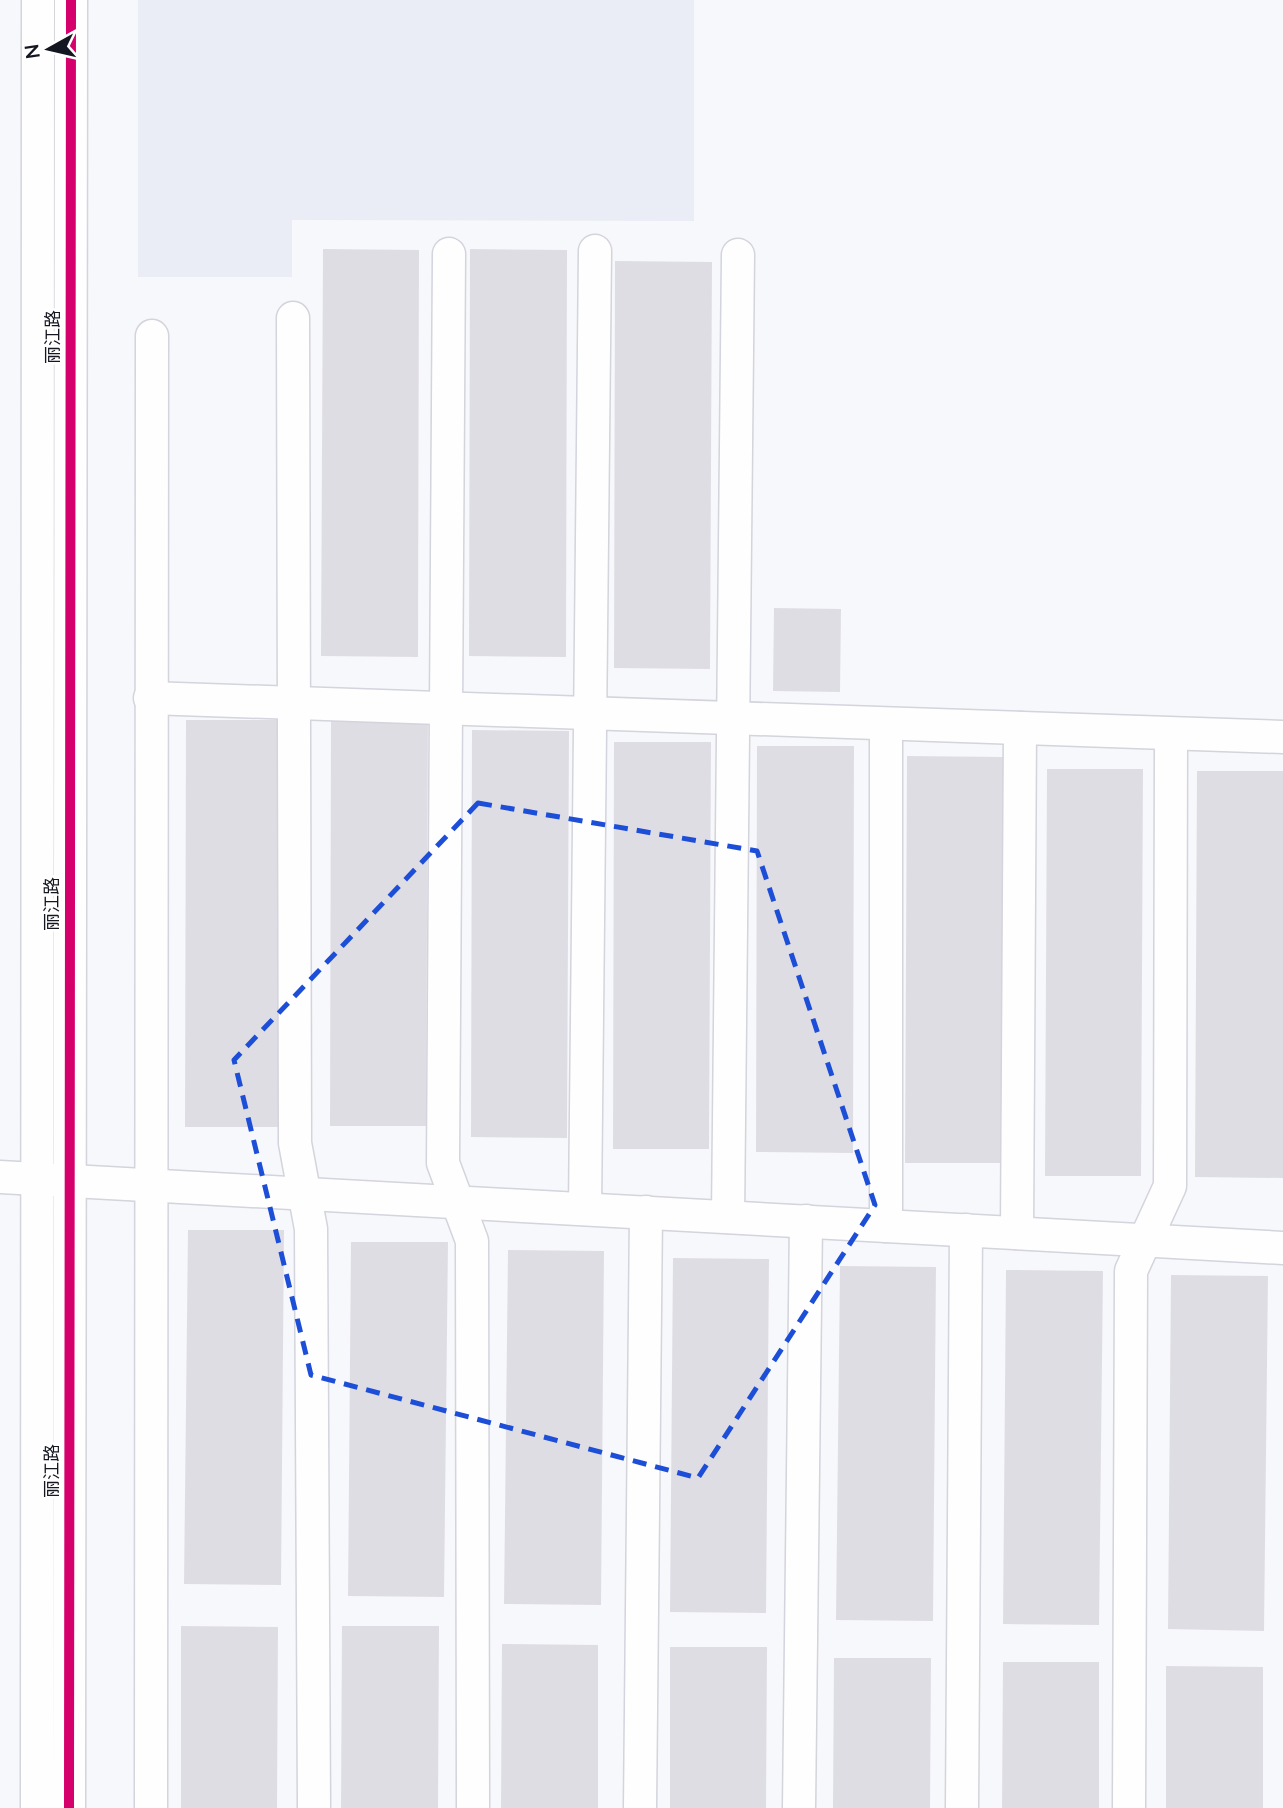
<svg xmlns="http://www.w3.org/2000/svg" width="1283" height="1808" font-family="Lato,'Noto Sans SC',sans-serif">
<style>
.built{fill:#eaecf6}
.building{fill:#dfdde4}
.lines{fill:none;stroke-linecap:round;stroke-linejoin:round}
.minor-casing{stroke:#d3d4dc;stroke-width:35}
.minor{stroke:#fefefe;stroke-width:32}
.cycleway-casing{stroke:#fff;stroke-width:15}
.cycleway{stroke:#d6006c;stroke-width:10}
.marked{fill:none;stroke:#1d4ed8;stroke-width:5;stroke-dasharray:14 9;stroke-linejoin:round}
.labels{text-anchor:middle;stroke-width:5;stroke-linejoin:round;paint-order:stroke}
.street-label{font-size:18px;fill:#141621;stroke:#fff}
</style>
<rect width="100%" height="100%" fill="#f7f8fb"/>
<polygon class="built" points="138,0 694,0 694,221 292,220 292,277 138,277"/>
<g class="building">
<polygon points="323,249 419,250 418,657 321,656"/>
<polygon points="470,249 567,250 566,657 469,656"/>
<polygon points="615,261 712,262 710,669 614,668"/>
<polygon points="774,608 841,609 840,692 773,691"/>
<polygon points="331,719 428,719 426,1126 330,1126"/>
<polygon points="186,720 282,720 281,1127 185,1127"/>
<polygon points="472,730 569,731 567,1138 471,1137"/>
<polygon points="614,742 711,742 709,1149 613,1149"/>
<polygon points="757,746 854,746 853,1153 756,1152"/>
<polygon points="907,756 1003,757 1002,1163 905,1163"/>
<polygon points="1047,769 1143,769 1141,1176 1045,1176"/>
<polygon points="1197,771 1283,771 1283,1178 1195,1177"/>
<polygon points="188,1230 284,1230 281,1585 184,1584"/>
<polygon points="351,1242 448,1242 444,1597 348,1596"/>
<polygon points="508,1250 604,1251 601,1605 504,1604"/>
<polygon points="673,1258 769,1259 766,1613 670,1612"/>
<polygon points="840,1266 936,1267 933,1621 836,1620"/>
<polygon points="1006,1270 1103,1271 1099,1625 1003,1624"/>
<polygon points="1171,1275 1268,1276 1264,1631 1168,1629"/>
<polygon points="181,1626 278,1627 277,1808 181,1808"/>
<polygon points="342,1626 439,1626 438,1808 341,1808"/>
<polygon points="502,1644 598,1645 598,1808 501,1808"/>
<polygon points="670,1647 767,1647 766,1808 670,1808"/>
<polygon points="834,1658 931,1658 930,1808 833,1808"/>
<polygon points="1003,1662 1099,1662 1099,1808 1002,1808"/>
<polygon points="1166,1666 1263,1667 1263,1808 1166,1808"/>
</g>
<g class="lines">
<defs>
<g id="minor">
<polyline points="449,254 443,1163 472,1241 473,1808"/>
<polyline points="293,318 295,1143 311,1229 314,1808"/>
<polyline points="150,698 1283,737"/>
<polyline points="0,1177 1283,1248"/>
<polyline points="585,1209 595,251"/>
<polyline points="728,1217 738,255"/>
<polyline points="886,1226 886,724"/>
<polyline points="1017,1233 1020,728"/>
<polyline points="37,1808 38,0"/>
<polyline points="69,1808 71,0"/>
<polyline points="151,1808 152,336"/>
<polyline points="640,1808 646,1212"/>
<polyline points="799,1808 806,1221"/>
<polyline points="962,1808 966,1230"/>
<polyline points="1129,1808 1131,1271 1170,1186 1171,734"/>
</g>
</defs>
<use href="#minor" class="minor-casing"/>
<use href="#minor" class="minor"/>
<defs>
<polyline id="cycleway" points="69,1808 71,0"/>
</defs>
<use href="#cycleway" class="cycleway-casing"/>
<use href="#cycleway" class="cycleway"/>
</g>
<path class="marked" d="M478,803L757,851L875,1205L698,1478L311,1375L234,1060Z"/>
<g class="labels">
<g class="street-label">
<text transform="translate(53 337) rotate(-90)" y="6">丽江路</text>
<text transform="translate(52 904) rotate(-90)" y="6">丽江路</text>
<text transform="translate(52 1471) rotate(-90)" y="6">丽江路</text>
</g>
</g>
<g transform="translate(49 49) rotate(262)" stroke="#ffffff" stroke-width="5" paint-order="stroke">
<path d="M0-5L12 26L0 18L-12 26Z" fill="#141621"/>
<text y="-10" font-size="19" font-weight="bold" text-anchor="middle" fill="#141621">N</text>
</g>
</svg>
